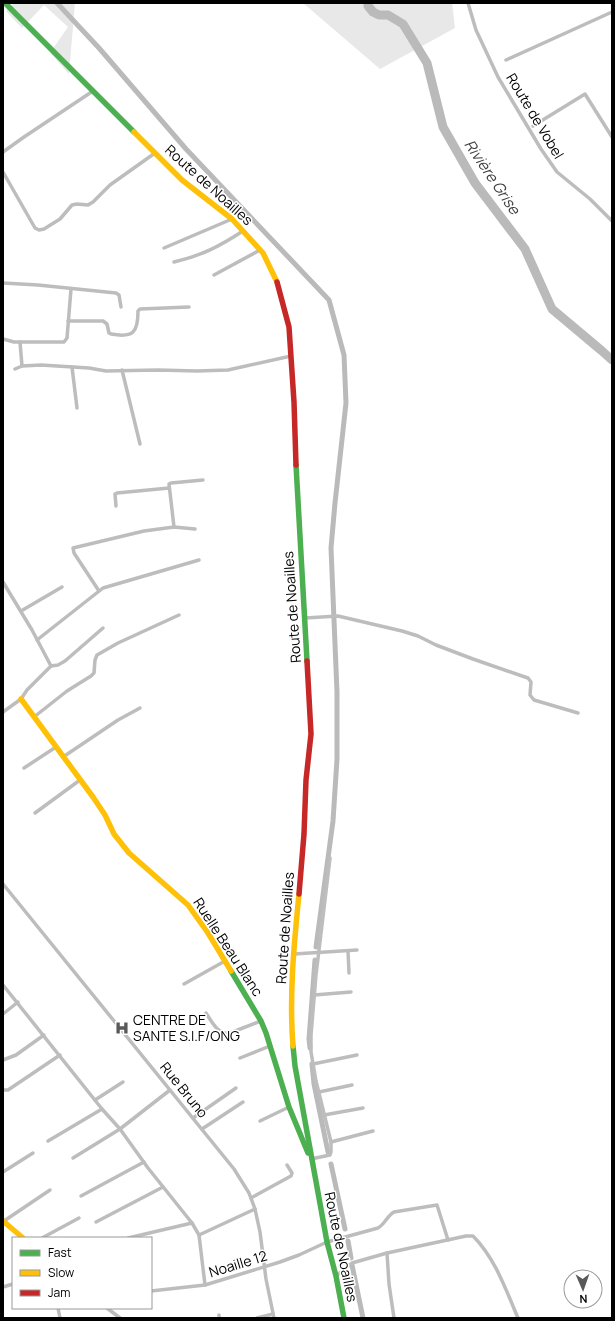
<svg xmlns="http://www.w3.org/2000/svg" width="615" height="1321" font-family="Manrope,sans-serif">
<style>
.green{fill:#e8e8e8}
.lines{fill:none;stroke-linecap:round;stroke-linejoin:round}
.canal{stroke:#bababa;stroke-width:5}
.river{stroke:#bababa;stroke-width:9}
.street{stroke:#bdbdbd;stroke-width:3.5}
.fast{stroke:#4caf50;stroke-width:5.5}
.slow{stroke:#ffc107;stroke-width:5.5}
.jam{stroke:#c62828;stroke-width:5.5}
.labels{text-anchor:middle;stroke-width:3;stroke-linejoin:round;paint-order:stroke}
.street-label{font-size:14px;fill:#000;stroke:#fff}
.poi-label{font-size:14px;fill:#000;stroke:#fff;text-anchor:start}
.water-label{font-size:15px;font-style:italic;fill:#3e3e3e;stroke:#fff}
</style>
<rect width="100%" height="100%" fill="#fff"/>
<g class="green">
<polygon points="14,3 75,3 69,74 50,53 68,27 44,5 22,28 6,11"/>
<polygon points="303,3 452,3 455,28 380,69"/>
</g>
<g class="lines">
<g class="canal">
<polyline points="57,3 99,48 186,149 329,300 344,355 346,403 335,503 331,548 337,692 337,759 333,821 316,947"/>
<polyline points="310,1048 309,1039 315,960"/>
<polyline points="312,1064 314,1084 328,1152"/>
<polyline points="331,1164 345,1229"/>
<polyline points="348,1241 351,1258"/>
<polyline points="352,1265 363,1318"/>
</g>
<polyline class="river" points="368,3 368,6 373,12 379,15 388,15 403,24 427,63 443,127 475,183 525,249 552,309 602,351 612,360"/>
<g class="street">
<polyline points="468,3 476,30 498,77 541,149 557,172 590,199 612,221"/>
<polyline points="506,60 612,12"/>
<polyline points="533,126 585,94 612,137"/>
<polyline points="3,152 24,137 93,91"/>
<polyline points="3,172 35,228 39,230 44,229 60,219 72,205 77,204 88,205 93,202 110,185 155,153"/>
<polyline points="164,248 232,219"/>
<path d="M174,262C201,256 220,246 243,231"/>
<polyline points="214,275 260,250"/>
<polyline points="3,283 38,285 116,293 119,295 121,307"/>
<path d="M68,321H103L107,324L109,333L111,334C133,338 138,333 138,311L140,309L189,307"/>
<polyline points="3,339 14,342 64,342 67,338 71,289"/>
<polyline points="20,342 22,366"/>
<polyline points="72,367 77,408"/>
<polyline points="15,369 22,366 41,365 89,368 106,371 158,370 197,371 228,370 291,356"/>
<polyline points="122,370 140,444"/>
<polyline points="116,506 115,494 117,493 169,488"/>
<polyline points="174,527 169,484 171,483 203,480"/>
<polyline points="3,582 32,630 51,666"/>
<polyline points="99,591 74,553 73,548 144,531 174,527 195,529"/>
<polyline points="21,611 62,587"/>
<polyline points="305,618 338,616 402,631 418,636 436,645 473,659 528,678 531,682 530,695 534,700 578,713"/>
<polyline points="37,640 103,588 199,560"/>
<polyline points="3,712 21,699 27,690 51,666 58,665 65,661 103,628"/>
<polyline points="34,717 67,691 91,676 94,673 95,660 97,655 118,643 179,615"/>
<polyline points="63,757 118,720 140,708"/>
<polyline points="24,768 56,747"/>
<polyline points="35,813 80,780"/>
<polyline points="330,858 316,975 311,1035 311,1052 316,1081 331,1142"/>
<polyline points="3,884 234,1169 249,1193 255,1209 260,1232 266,1279 274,1318"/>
<polyline points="348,951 349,973"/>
<polyline points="294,954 357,950"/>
<polyline points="184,984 225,961"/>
<polyline points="3,985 102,1109 120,1129 148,1168 192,1223 199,1235 205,1285"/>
<polyline points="314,995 351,992"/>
<path d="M206,1013C212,1022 218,1035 230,1033L261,1021"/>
<polyline points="3,1014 18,1002"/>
<polyline points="240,1058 270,1046"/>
<polyline points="3,1060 16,1055 44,1035"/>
<polyline points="313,1064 357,1055"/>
<polyline points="3,1090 8,1090 60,1055"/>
<polyline points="319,1092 352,1085"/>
<polyline points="95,1100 123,1082"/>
<polyline points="324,1115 363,1108"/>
<polyline points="193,1118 236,1088"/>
<polyline points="260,1121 289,1107"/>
<polyline points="202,1129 243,1102"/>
<polyline points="48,1141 102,1109"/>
<polyline points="73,1158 120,1129 170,1090"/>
<polyline points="311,1159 330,1155 331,1152 331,1142 373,1131"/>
<polyline points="3,1172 33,1153"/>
<polyline points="81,1196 144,1162"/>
<polyline points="251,1198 291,1176 292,1173 287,1165"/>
<polyline points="4,1221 50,1190"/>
<polyline points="96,1222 163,1187"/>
<polyline points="199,1235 255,1209"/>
<polyline points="42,1238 79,1218"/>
<polyline points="128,1238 192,1223"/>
<polyline points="387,1253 389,1284 394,1318"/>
<path d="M336,1276L352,1263L387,1253L466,1236H473C495,1258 506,1290 518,1318"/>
<polyline points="3,1287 13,1284"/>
<path d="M151,1291L205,1285L280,1262L299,1255L327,1242L378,1228C385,1224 387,1216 394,1212L437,1205L448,1240"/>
<polyline points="58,1308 60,1318"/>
<polyline points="107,1308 120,1318"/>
<polyline points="219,1315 219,1318"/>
<polyline points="257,1318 273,1314"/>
</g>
<g class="fast">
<polyline points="5,3 134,132"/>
<polyline points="296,465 307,661"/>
<polyline points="231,971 261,1021 266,1033 289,1107 308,1153"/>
<polyline points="293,1046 295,1066 327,1242 336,1276 344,1318"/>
</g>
<g class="slow">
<polyline points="134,132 182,180 232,219 263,253 277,282"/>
<polyline points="21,699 93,797 105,815 114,834 129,853 188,905 208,933 231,971"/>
<path d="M293,1046C289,996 294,944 299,894"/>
<polyline points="3,1221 23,1238"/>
</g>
<g class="jam">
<polyline points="277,282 289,327 294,402 296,465"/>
<polyline points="299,894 304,834 306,780 311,734 307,661"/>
</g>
</g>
<defs>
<symbol id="hospital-bare" viewBox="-9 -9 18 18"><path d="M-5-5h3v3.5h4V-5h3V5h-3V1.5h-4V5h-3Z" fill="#595959" stroke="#fff" stroke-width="2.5" paint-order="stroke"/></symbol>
</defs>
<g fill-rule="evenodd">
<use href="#hospital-bare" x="112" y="1018" width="20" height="20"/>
</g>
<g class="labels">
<g class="street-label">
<text transform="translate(535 116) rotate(59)" y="5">Route de Vobel</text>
<text transform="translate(209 185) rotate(42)" y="5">Route de Noailles</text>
<text transform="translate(292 607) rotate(-94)" y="5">Route de Noailles</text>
<text transform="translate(285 928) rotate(-86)" y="5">Route de Noailles</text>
<text transform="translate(228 947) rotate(57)" y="5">Ruelle Beau Blanc</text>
<text transform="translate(184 1090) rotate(51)" y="5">Rue Bruno</text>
<text transform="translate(341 1247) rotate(78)" y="5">Route de Noailles</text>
<text transform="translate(238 1264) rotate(-17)" y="5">Noaille 12</text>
</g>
<g class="poi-label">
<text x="133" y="1025">CENTRE DE<tspan x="133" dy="16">SANTE S.I.F/ONG</tspan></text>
</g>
<g class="water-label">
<text transform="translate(492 177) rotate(56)" y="5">Rivière Grise</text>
</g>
</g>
<rect width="615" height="1321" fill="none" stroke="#000000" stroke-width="8"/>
<rect x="12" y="1237" width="140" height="72" fill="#ffffff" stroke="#999999"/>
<rect x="20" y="1250" width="20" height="6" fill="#4caf50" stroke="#999999"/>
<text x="48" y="1257" font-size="12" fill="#000000">Fast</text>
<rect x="20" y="1270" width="20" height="6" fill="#ffc107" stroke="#999999"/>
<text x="48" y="1277" font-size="12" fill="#000000">Slow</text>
<rect x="20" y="1290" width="20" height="6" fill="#c62828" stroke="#999999"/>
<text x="48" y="1297" font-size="12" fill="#000000">Jam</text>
<g transform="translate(583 1289) rotate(178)"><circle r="19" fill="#ffffff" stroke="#999999"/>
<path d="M0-3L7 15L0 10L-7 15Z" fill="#595959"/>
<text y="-6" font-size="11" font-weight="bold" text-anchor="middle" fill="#000000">N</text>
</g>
</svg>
